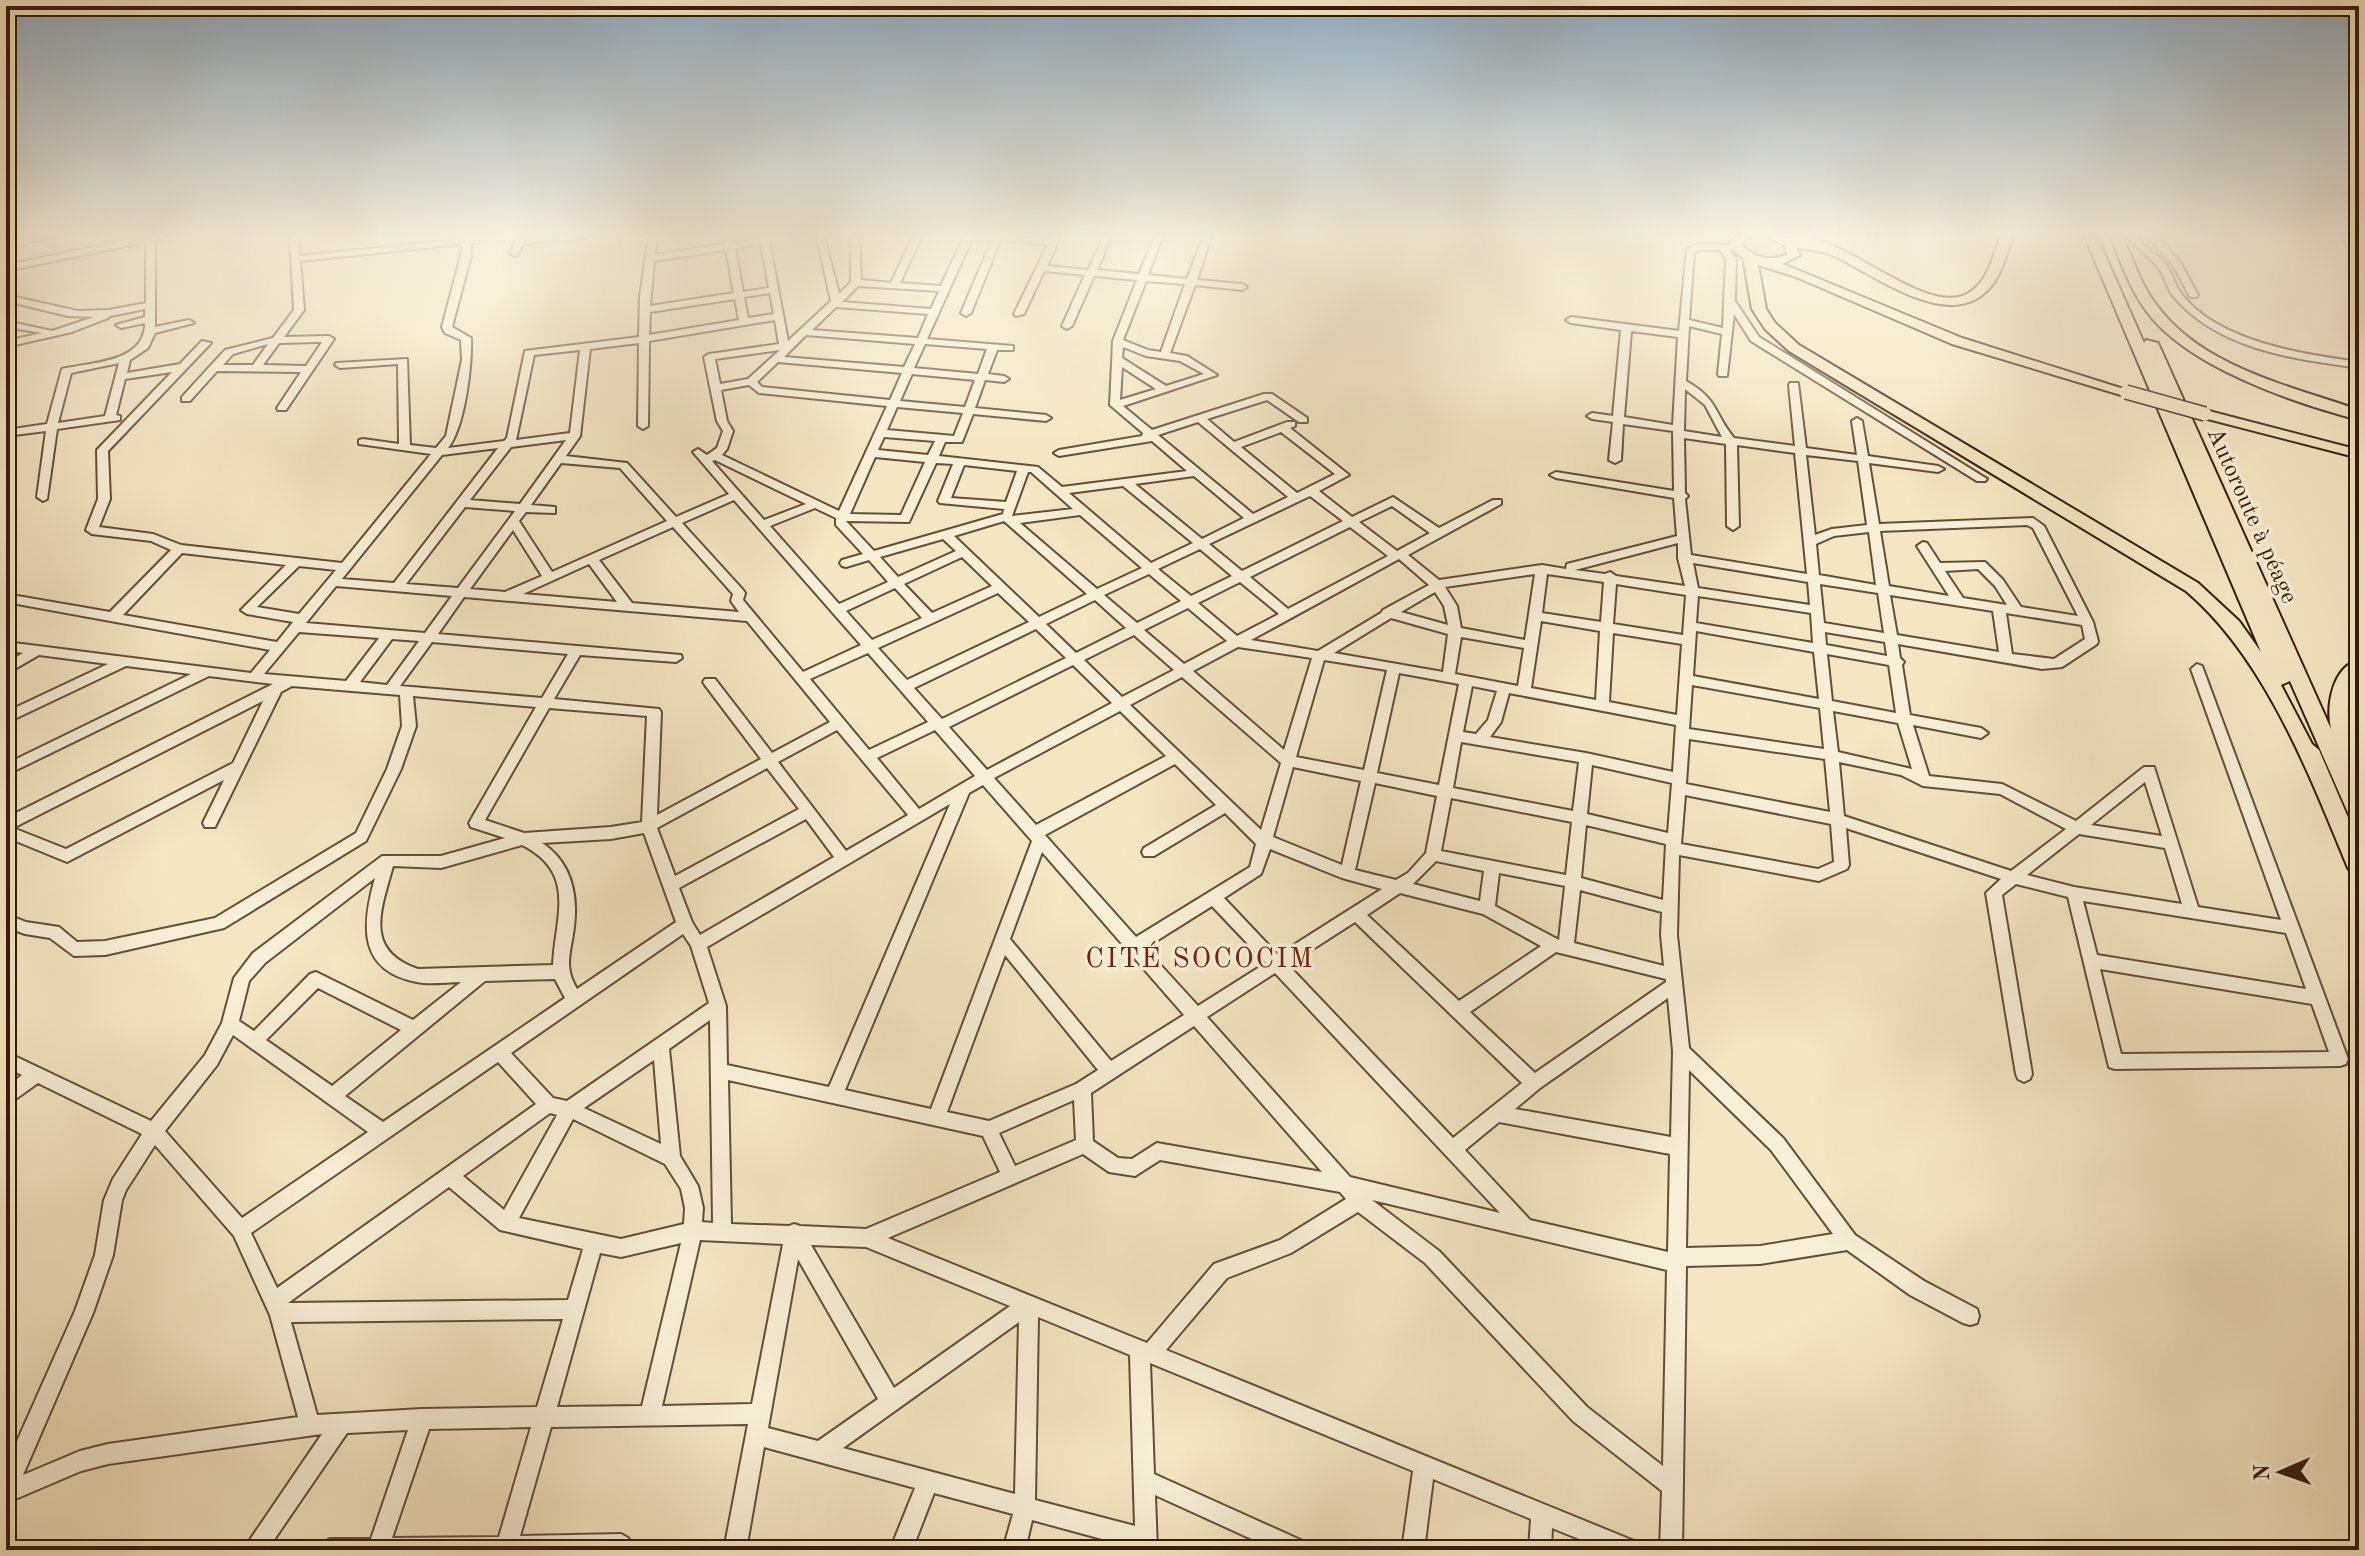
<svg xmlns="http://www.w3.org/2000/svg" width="2365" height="1556" font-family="'Old Standard TT',serif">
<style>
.green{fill:#d2c4a2;stroke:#827056;stroke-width:2}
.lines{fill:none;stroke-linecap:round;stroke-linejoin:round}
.minor-casing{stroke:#634e38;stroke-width:4}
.major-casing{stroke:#331c0b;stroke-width:4}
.highway-casing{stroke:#331c0b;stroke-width:4}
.minor{fill:#f7efd7;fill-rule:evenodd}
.major{fill:#f3e6c1;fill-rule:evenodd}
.highway{fill:#f3e6c1;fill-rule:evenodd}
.major-bridge-casing{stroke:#331c0b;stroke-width:16;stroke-linecap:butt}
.major-bridge{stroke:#f3e6c1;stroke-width:13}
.labels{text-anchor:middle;stroke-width:7;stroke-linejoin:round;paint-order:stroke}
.street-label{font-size:24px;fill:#331c0b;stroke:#f7efd7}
.quarter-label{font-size:28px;letter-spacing:2px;fill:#7a1f14;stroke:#f7efd7}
</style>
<rect width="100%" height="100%" fill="#f3e6c1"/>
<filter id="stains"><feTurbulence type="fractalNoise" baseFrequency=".0025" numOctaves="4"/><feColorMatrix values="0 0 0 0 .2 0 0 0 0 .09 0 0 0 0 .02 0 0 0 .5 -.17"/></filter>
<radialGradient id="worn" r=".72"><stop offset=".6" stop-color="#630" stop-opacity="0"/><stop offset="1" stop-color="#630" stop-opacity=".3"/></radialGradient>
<path class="green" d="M1751,236L1778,239L1792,252C1773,265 1758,258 1740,246L1741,241Z"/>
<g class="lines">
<defs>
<g id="minor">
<polygon points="43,235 60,235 6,248 6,242"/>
<path d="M151,235H170L155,240V327L189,320L194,323L155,333L148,348L130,360L127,373L180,364L202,341L211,343L108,451L110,499L99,527L153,534L181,545L342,563L431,454L359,444V440L363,439L399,444L398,364L340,368L335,365L336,363L407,359L410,445L436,448L446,436L462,360L461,340L445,333L442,327L461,255L462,244L300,261L304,310L284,337L329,336L334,339L286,410H278L277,408L301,372L217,371L190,401H182V397L225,350L273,338L294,310L290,235H298L300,256L462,239L463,235H471V238L521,235L523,239L560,235H589L585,238L523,244L518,255L515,256L510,253L515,242L514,239L471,243V255L452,327L471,338C472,365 465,427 448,448L504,441L507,438L525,351L639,337L640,297L649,235H657L655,255L725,244L724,235H732L734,243L760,239V235H768L788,341L831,301L816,235H824L839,294L851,282V235H859L861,280L891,283L914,235H922L900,283L941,286L964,235L1051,239L1053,235H1061L1047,266L1088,270L1104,235H1112L1097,270L1139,274L1155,235H1163L1148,275L1187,279L1204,235H1212L1197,280L1242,284L1247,287L1242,290L1195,285L1170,353L1187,356L1217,375L1123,406L1152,430L1264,394H1272L1307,418V422H1299L1267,400L1207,419L1234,442L1287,422H1295V426L1290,428L1349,475L1319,491L1352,517L1393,497L1439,528L1493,500H1501V504L1408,555L1439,580L1542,565L1566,569L1567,564L1677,536L1674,498L1556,478L1550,475L1556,472L1674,491L1673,431L1623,424L1621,460L1615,463L1609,460L1613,422L1592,419L1587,416L1592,413L1613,416L1621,330L1571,323L1566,320L1571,317L1679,331L1687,249L1698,244L1739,245V249L1730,250L1736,258L1735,301L1759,337L1987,479L1985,481H1977L1751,341L1734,314L1727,376H1719L1718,374L1722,334L1689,326L1686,381C1719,400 1713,412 1734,438L1795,446L1789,385L1790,383H1798L1806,448L1857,455L1852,421L1857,418L1862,421L1868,456L1938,466L1944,469L1938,472L1869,463L1879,524L2033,518L2044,526L2093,622L2098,641L2097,644L2062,667L2042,669L1898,644L1900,658L1904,662L1902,665L1910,715L1981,728L1988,733L1981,738L1913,725L1929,776L2002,784L2076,821L2144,767H2154L2198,907L2281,920L2191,669L2197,664L2202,666L2348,1059L2346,1064L2340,1066L2115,1069L2109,1067L2068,897L2016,884L2002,895L2032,1074L2030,1079L2024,1082L2018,1079L2016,1074L1986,893L2001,879L1846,828L1849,865L1847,869L1819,881L1679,855L1677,935L1689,1048L1783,1138L1855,1235L1924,1281L1977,1309L1979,1316L1977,1323L1970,1325L1963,1323L1910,1295L1847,1250L1760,1264L1686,1266L1682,1550H1660L1662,1491L1573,1421L1425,1263L1358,1212L1291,1253L1227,1278L1166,1350L1639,1543L1643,1550H1606L1552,1528L1551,1550H1529L1531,1519L1433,1479L1424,1550H1402L1413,1471L1150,1363L1154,1474L1307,1543L1311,1550H1276L1155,1495L1157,1550H1135V1548L1032,1520L1025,1550H1003L1013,1514L934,1493L912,1550H890L915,1488L764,1447L746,1550H724L748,1424L551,1427L520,1536L621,1534L628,1538L632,1545L629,1550H319L323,1543L330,1539H371L408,1430L347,1433L267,1550H243L322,1434L108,1464L81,1471L6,1503V1466L75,1311L95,1255L104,1200L113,1179L142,1134L38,1083L6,1106V1088L22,1075L6,1067V1052L151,1121L205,1055L222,1023L234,978L253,953L382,856H441L505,838L471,827L469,823L536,707L413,696L416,726L401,769L366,841L224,928L105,955L74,956L50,938L25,934L6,927V914L26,922L59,927L77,942L105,941L215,918L356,833L387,769L402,726L400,695L292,686L281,692L215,827H205L203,823L224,780L67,862L6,837V818L273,684L209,676L6,775V764L191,674L126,666L6,723V712L108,664L39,655L6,674V663L23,653L6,650V642L251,673L270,650L6,602V594L110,612L171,550L151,541L92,534L86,530L98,499L97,450L172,372L125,379L116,415L120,416V420L57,429L47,499L43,501L37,497L46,431L6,436V430L47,424L62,369C92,362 145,363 145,323L121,328L116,325L145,317V309L110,316L108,318L72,332L6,347V341L42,333L6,327V321L52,331L94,317L68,316L6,301V295L78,311L109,310L146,303V242L6,271V265ZM972,239L992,240L961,313L966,316L971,313L1000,241L1048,244L1014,314L1016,316L1024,314L1044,271L1085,275L1062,326L1067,329L1072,326L1094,276L1137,280L1113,341L1110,405L1143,433L1142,436L1059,450L1054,453L1059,456L1152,441L1187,471L1062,487L1038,467L939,456L945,442H962L973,414L1046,421L1051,418L1046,415L975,408L985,380L1004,382L1009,379L1004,376L988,374L997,350H1013V346L927,339ZM761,244L769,288L743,292L735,248ZM726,250L734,293L650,306L654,261ZM1700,250H1720L1726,258L1723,328L1689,320L1694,252ZM1146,281L1185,284L1161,352L1148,350L1123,340ZM858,286L939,291L931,309L842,302ZM770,293L774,314L748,318L744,297ZM735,299L739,320L649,335L650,312ZM836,307L928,314L918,338L812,330ZM775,320L779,344L709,354L704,357L717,421L723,431L717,448L707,455L698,449L693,452L729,494L676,517L627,463L566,456L580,436L590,349L639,343L638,426L643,429L648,426L649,341ZM1631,331L1678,337L1673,425L1624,417ZM806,335L915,344L904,367L784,357ZM316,342H322L306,366L263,365L279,343ZM268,344L253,365H223L233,354ZM925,344L987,349L978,374L914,368ZM1123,347L1146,356L1180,361L1204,374L1166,386L1122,358ZM580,350L570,433L516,440L534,355ZM780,350L748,379L720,384L715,359ZM778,362L902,373L890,400L762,387L757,382ZM119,363L105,416L58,423L71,373ZM1122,367L1156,389L1120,400ZM912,374L975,380L965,407L900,401ZM749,385L759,393L887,406L839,511L722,455L727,449L733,431L727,421L721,390ZM1685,389L1705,405L1722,437L1684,431ZM897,407L963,413L954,436L887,430ZM1198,422L1288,497L1253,514L1158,435ZM1281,432L1335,474L1297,493L1241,447ZM884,437L935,441L928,455L878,450ZM1684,438L1726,444L1727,526L1733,530L1739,526L1737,445L1795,453L1807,574L1691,555L1685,499L1688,496L1685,493ZM566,440L520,504L470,500L511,447ZM498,448L394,583L342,579L442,455ZM1806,455L1858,461L1867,525L1832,529L1815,535ZM875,457L925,462L901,515L850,514ZM715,460L806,504L764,520L712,461ZM561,463L620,468L667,521L552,572L519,521L526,512L555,513V507L531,505ZM936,463L953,464L938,501L940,503L1004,509L1003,514L874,551L846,521L909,522ZM964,465L1017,471L1006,502L951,498ZM1028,472H1031L1073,509L1012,516ZM1194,476L1244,518L1202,539L1135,484ZM1123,486L1193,543L1151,563L1069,493ZM1310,496L1343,521L1242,571L1209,544ZM734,500L861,645L803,672L743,600L745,593L743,590L682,523ZM1392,506L1430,533L1397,551L1359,522ZM465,507L515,511L458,588L406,584ZM815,508L836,518V525L863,554L842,560L840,563L842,566L846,567L869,560L888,582L839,604L770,526ZM1080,515L1142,568L1097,589L1020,523ZM1004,521L1087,594L1039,617L954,536ZM2027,525L2033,528L2078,616L2021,607L2003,580L1985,562L1940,563L1927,543L1923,542L1917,546L1949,596L1889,586L1880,531ZM673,527L733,594L731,601L739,612L632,603L599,560ZM1350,527L1388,556L1288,609L1250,577ZM513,530L542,576L505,592L470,589ZM1869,532L1876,585L1819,575L1816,544L1834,536ZM943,539L956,551L898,577L880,557ZM1678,543V558L1685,586L1616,576L1610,572L1605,574L1575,570ZM1200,549L1232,576L1191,596L1158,569ZM182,553L286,565L241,610L247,614L293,622L277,642L123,615ZM962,557L992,586L932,613L904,584ZM1399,559L1429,585L1383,610L1381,613L1318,651L1251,640ZM1693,563L1808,582L1810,605L1698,588ZM589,564L617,602L523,594ZM299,566L336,570L299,614L257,607ZM1978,569L1995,586L2007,605L1963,598L1945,571ZM1149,574L1181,601L1137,623L1104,595ZM1535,574L1525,640L1461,628L1457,606L1445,587ZM1547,574L1604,582L1601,622L1542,613ZM1240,582L1279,614L1237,636L1198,603ZM1616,584L1686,595L1683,635L1613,624ZM1820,584L1878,593L1884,633L1824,623ZM336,586L452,596L425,633L306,623ZM895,588L922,618L872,640L846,611ZM1435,592L1444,606L1448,625L1401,612ZM998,593L1029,622L907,680L878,648ZM1890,595L1993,611L1999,652L1897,635ZM1698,596L1811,613L1813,643L1696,623ZM464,597L747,621L830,722L772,753L715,679H705L703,682L705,685L761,759L657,815L661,712L659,709L554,699L580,655L676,662L682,658L681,655L438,634ZM1095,600L1126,628L1076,653L1046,624ZM1188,608L1227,641L1184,664L1144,630ZM2006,613L2082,625L2085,639L2054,659L2012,654ZM1391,618L1448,634L1443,672L1334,653ZM1541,621L1600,631L1596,700L1531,688ZM1036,629L1066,658L942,719L914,688ZM1696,631L1814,652L1819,699L1693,676ZM299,632L379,638L346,681L264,674ZM1825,632L1885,642L1887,656L1826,645ZM1613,633L1682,644L1677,715L1609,702ZM1134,635L1174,670L1122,697L1084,660ZM1461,637L1524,648L1518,686L1455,674ZM392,639L419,641L387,685L360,682ZM432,642L568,654L542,698L400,686ZM1238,647L1312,658L1284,750L1193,671ZM868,653L928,722L869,750L810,679ZM1827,654L1889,665L1896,713L1832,701ZM1324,660L1387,670L1364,770L1296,757ZM1073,665L1112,703L987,770L949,727ZM1399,673L1459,684L1439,785L1377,773ZM1182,677L1281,763L1261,830L1130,705ZM1692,685L1820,708L1824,749L1689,729ZM1472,686L1497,691L1488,720L1476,734L1463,732ZM1509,693L1676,725L1673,772L1586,753L1490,737L1501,722ZM263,701L233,763L66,849L13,828ZM549,708L647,716L642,822L611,827L524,833L485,820ZM1120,711L1166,756L1036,825L994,778ZM1833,711L1898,723L1912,769L1838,752ZM837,730L908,815L846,851L778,762ZM935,730L975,776L919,809L877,758ZM1689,739L1825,759L1830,812L1686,784ZM1461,742L1579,762L1573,811L1453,788ZM1839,762L1901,775L1923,786L2000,794L2066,829L2011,871L1844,816ZM1175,764L1216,805L1144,848L1142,852L1144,856H1154L1225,813L1256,844L1250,867L1136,937L1045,835ZM1592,765L1672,783L1668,833L1587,814ZM1293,767L1361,781L1342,865L1273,837ZM767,768L799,809L675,876L657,828ZM2145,782L2162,836L2091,825ZM1375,783L1437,796L1426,853L1408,873L1396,880L1355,870ZM983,785L1032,841L931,1109L845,1090L969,793ZM1685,795L1831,824L1834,862L1818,869L1681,844ZM1451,798L1572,822L1566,875L1441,851ZM950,804L829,1087L727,1065L726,1006L707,947ZM806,819L834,857L700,935L692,922L679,888ZM1586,825L1666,844L1663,900L1581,878ZM644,833L676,922L577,989C563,966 571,953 574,927C578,894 571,862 542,843L611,839ZM2079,834L2165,848L2182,904L2074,887L2027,875ZM522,845C578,873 555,917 553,965L418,969C363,950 381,910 393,866L441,868ZM1270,849L1342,878L1382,889L1278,955L1224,898L1261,874ZM1042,852L1184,1015L1111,1061L1010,939ZM1436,861L1484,871L1480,901L1413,884ZM1499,873L1565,886L1559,940L1495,906ZM375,878C362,924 357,971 417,982C430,985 447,982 461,982L413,1020L316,972L310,974L254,1031L239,1021L249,981L265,963ZM1580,890L1662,912L1661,935L1664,966L1574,943ZM1400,893L1483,914L1541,946L1459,1001L1367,915ZM2083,901L2286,933L2306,989L2097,955ZM1212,906L1266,963L1198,1006L1145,948ZM1355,922L1522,1083L1453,1138L1288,965ZM683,934L691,946L709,1003L567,1101L553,1098L511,1053ZM1556,952L1666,979V982L1535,1073L1470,1012ZM1005,955L1098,1070L1076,1084L989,1121L947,1112ZM2100,969L2312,1004L2329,1052L2121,1054ZM1275,973L1500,1213L1350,1177L1207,1017ZM555,979L565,998L383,1122L345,1096L485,981ZM318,988L401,1030L332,1086L266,1040ZM1668,998L1673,1051L1671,1137L1515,1109L1540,1088ZM710,1020L713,1223L702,1222L703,1208L698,1186L680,1156L669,1049ZM1194,1026L1322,1172L1157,1143L1132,1159L1118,1158L1093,1141L1091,1093ZM233,1035L368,1132L242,1218L165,1131L217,1065ZM654,1060L661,1144L584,1108ZM498,1062L536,1104L277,1288L251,1233ZM1689,1070L1771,1150L1833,1234L1760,1246L1686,1248ZM728,1080L983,1136L1000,1172L866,1229L800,1226L794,1224L789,1226L731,1224ZM1074,1100L1076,1140L1015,1166L999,1133ZM550,1113L557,1115L504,1210L463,1176ZM573,1119L665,1164L681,1189L685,1208L684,1224L621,1239L519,1218ZM1499,1122L1670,1154L1668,1252L1530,1220L1465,1150ZM155,1145L234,1236L270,1315L298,1417L108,1444L80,1451L23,1475L93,1313L113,1255L122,1200L126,1190ZM1083,1154L1109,1172L1135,1176L1160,1160L1340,1192L1346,1199L1280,1240L1214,1264L1147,1343L888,1238ZM449,1187L500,1230L583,1249L568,1300L288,1303ZM1372,1200L1667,1270L1663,1466L1587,1407L1439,1251ZM700,1240L783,1244L752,1404L662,1406ZM681,1243L642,1406L557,1407L600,1253L621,1257ZM811,1245L866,1247L1010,1306L894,1388ZM798,1259L878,1399L818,1441L768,1428ZM1038,1317L1130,1355L1135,1526L1035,1500ZM563,1319L537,1407L422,1409L317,1415L291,1322ZM1019,1322L1015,1494L843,1448ZM531,1427L499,1537L392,1538L429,1429Z"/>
<path d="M2127,235H2135C2144,247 2157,254 2166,265C2173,273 2174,284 2180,292C2216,342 2303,354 2359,362V368C2295,359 2219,350 2174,297C2167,289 2166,279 2160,270C2151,257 2136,249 2127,235Z"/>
<polygon points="2146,235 2155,235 2180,262 2198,295 2196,297 2190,297 2173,265"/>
<polygon points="2340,235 2349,235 2359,248 2359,257 2356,256"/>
</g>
<g id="major">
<path d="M1739,235H1753L1741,244C1754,258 1770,262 1788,254L1783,244L1762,235H1779L1792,240L1800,255L1783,264L1962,338L2133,392L2131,395H2121L1952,344L1796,277L1749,262L1735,252L1729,243Z"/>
<polygon points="2205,410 2359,450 2359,458 2200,417 2200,411"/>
</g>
<g id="highway">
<path d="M2001,235H2013C2008,250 2004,267 1995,281C1957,339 1877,276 1834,256C1819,248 1794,251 1782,242C1823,212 1919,319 1967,294C1988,283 1993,255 2001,235Z"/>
<path d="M2084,235H2096L2148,352L2144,343L2146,340L2158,343L2331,729C2326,706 2332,667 2359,660C2359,682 2349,687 2348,707C2347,725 2354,740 2358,756C2364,778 2359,800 2359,823L2352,821L2349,815L2290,681L2281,685L2312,744L2319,750L2359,843V876L2352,874L2348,868C2309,774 2265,658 2186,591L1789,351L1765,329L1752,309L1743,258L1750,254L1757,258L1766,309L1775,323L1799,345L2198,583L2239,621L2261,652Z"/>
<path d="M2110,235H2122C2133,259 2141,286 2158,307C2204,368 2291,386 2359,410V420C2294,403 2188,367 2147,312C2130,289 2120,261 2110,235Z"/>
</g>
</defs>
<use href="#minor" class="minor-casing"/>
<use href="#major" class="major-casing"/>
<use href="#highway" class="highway-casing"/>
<use href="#minor" class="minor"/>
<use href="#major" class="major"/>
<use href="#highway" class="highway"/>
<defs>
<polyline id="major-bridge" points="2126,392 2205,414"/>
</defs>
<use href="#major-bridge" class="major-bridge-casing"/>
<use href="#major-bridge" class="major-bridge"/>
</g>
<linearGradient id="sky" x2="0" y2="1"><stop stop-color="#92acc0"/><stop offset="0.52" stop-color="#faf4e3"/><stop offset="1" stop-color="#faf4e3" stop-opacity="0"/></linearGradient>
<rect width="2365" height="453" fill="url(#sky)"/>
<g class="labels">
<g class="street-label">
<text transform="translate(2253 515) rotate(66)" y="8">Autoroute à péage</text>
</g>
<g class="quarter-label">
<text x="1200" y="967">CITÉ SOCOCIM</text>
</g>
</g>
<rect width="2365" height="1556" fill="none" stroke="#f3e6c1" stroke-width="32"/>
<rect x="8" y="8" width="2349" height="1540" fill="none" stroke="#331c0b" stroke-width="4"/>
<rect x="16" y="16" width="2333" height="1524" fill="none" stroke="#331c0b" stroke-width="2"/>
<g transform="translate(2281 1472) rotate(268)" stroke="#f7efd7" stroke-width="6" paint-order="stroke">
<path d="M0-6L14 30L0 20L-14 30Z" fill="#331c0b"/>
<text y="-12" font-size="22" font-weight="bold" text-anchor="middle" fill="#331c0b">N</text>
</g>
<rect width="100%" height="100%" filter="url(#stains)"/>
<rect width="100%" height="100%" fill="url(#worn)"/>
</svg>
